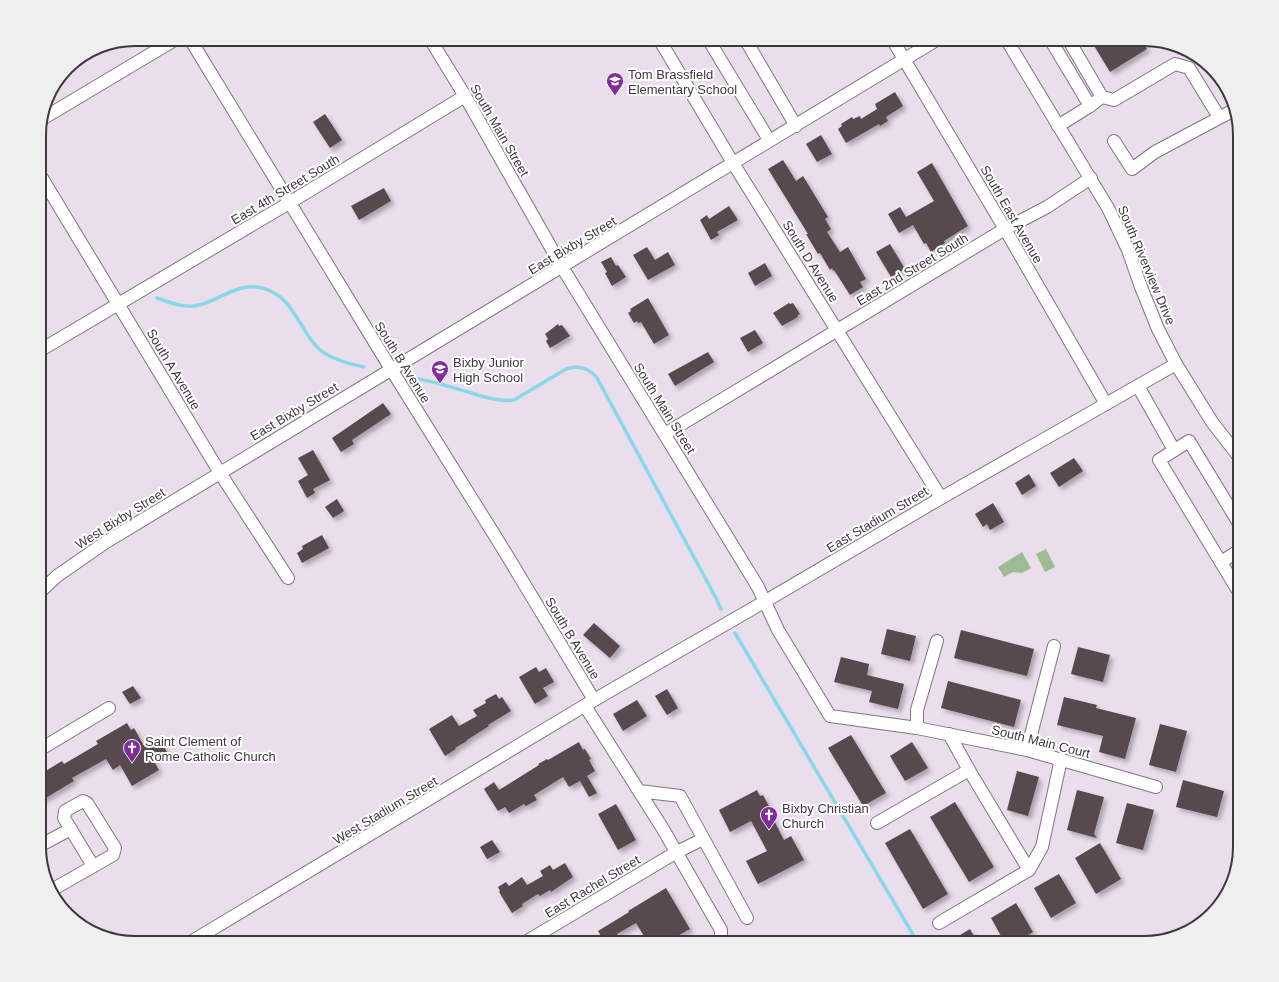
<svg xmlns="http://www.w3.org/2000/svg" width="1279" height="982" font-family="Arial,sans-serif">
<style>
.green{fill:#9dbc94}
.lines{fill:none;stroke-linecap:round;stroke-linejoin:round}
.stream{stroke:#88d8e9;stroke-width:3.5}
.building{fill:#59494f;filter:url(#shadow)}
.minor-casing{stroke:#807480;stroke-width:14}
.minor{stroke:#fff;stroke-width:12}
.labels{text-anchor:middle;stroke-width:4;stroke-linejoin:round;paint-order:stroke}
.poi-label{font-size:13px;fill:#3f393f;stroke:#fff;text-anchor:start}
.street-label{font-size:13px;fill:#3f393f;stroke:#fff}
.rim{fill:none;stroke:#3f393f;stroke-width:2}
</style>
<defs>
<filter id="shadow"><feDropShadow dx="3.5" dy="3.5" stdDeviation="2" flood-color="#0004"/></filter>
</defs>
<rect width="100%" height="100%" fill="#ebdeec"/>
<g class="green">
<polygon points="1046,549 1055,567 1045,572 1036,554"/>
<polygon points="1022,552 1031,568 1022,573 1013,572 1004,577 998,567"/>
</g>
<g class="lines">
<g class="stream">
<path d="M157,298C169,302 185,309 199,305C220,300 238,282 262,288C294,296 298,329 319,349C330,359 350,364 364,367"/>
<path d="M413,378C433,381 451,387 471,393C485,397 499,402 514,400L566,369C579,365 589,368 597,378L716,598L721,609"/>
<polyline points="735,633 918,943"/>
</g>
</g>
<g class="building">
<polygon points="1090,39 1140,39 1147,49 1110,72"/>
<polygon points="895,92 903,106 886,117 888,121 880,126 879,124 846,143 838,129 842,126 841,124 852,117 853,119 860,116 861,119 877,109 875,104"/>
<polygon points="325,114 342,140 330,148 313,122"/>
<polygon points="821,135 832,154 817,162 806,144"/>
<polygon points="783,160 796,181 803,176 828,217 825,219 831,229 827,232 840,252 848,247 866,279 860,282 863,287 850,295 834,270 833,271 832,268 830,270 820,253 818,254 806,234 808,234 768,169"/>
<polygon points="932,163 968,226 944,241 945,243 931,252 926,243 924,244 913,225 899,233 888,214 900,207 906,217 934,201 917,172"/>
<polygon points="384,188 391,201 359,220 351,206"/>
<polygon points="729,206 738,220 717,232 719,235 711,240 700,220 707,215 709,219"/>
<polygon points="890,244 905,269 891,277 876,252"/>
<polygon points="647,247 655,260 668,252 675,265 648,280 633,255"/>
<polygon points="611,257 616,266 618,265 626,277 612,286 605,273 607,272 601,262"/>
<polygon points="765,263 772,276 755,286 748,273"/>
<polygon points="648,298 669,335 654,344 641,322 638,323 637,321 634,323 628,313 631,311 630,309"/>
<polygon points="789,303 790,304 793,303 800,314 797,316 798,317 782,326 773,313"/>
<polygon points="558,324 559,326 562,325 570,336 550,348 546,341 548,339 545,334"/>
<polygon points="755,330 763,343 748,352 740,338"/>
<polygon points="708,352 714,362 675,386 668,374"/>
<polygon points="383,403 391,414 352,440 354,444 341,452 332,438"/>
<polygon points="313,450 330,480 313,489 315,493 307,498 298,481 308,475 298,458"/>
<polygon points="1074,458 1083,471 1059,487 1050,473"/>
<polygon points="1029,474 1036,486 1022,495 1015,483"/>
<polygon points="337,499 344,511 333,518 325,507"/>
<polygon points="993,503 1004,522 990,530 987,524 983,527 975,514"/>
<polygon points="322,535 329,548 302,563 297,553 303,549 302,546"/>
<polygon points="594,623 620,646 610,658 583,635"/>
<polygon points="887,629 916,636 910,661 881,654"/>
<polygon points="961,630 1034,649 1027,676 954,658"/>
<polygon points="1078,647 1110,655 1103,682 1071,674"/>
<polygon points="841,657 869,664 867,675 904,684 898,709 869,702 872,691 834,682"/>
<polygon points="536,667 539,672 546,668 554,682 543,688 548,696 535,704 519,677"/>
<polygon points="948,681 1021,700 1014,727 941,708"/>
<polygon points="133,686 141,698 130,704 122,692"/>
<polygon points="667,689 678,708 667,715 655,696"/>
<polygon points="496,694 499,699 502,697 511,711 488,725 489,726 467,740 467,741 455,748 456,749 445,756 429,729 452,715 459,726 477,716 473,710 486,703 485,700"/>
<polygon points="1064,697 1097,705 1096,708 1136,718 1125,759 1099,752 1103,736 1057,725"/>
<polygon points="637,700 647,716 623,731 613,714"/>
<polygon points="127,723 131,730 134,728 144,746 158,737 167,752 153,760 159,770 132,786 120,765 113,770 106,759 72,778 74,781 39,802 39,775 62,761 64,764 98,744 96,741"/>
<polygon points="1160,724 1187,731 1176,772 1149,765"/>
<polygon points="851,735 886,793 863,806 828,748"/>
<polygon points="579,742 583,750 585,749 591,759 589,760 595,771 587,776 597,793 589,797 580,781 569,787 563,777 534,795 537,800 526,806 524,804 509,813 505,807 498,811 484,789 494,782 499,790 539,765 538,764 547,759 548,760"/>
<polygon points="912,742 928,768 905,781 890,756"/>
<polygon points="1017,771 1039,777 1028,816 1007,810"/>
<polygon points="1183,780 1224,791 1217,817 1176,807"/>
<polygon points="757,790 760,796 763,795 770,808 768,809 784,840 791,836 804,860 758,884 746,861 767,851 751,821 730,832 719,810"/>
<polygon points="1077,790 1104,797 1094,834 1097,838 1067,830"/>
<polygon points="955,802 994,867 969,882 930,817"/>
<polygon points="1127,803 1154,810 1143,850 1116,843"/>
<polygon points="616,804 636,840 618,850 598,814"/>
<polygon points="910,829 948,894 923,909 885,843"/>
<polygon points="492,840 500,852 487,859 480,847"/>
<polygon points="1100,843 1121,879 1096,894 1075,858"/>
<polygon points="565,863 573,877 551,892 550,890 540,896 538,894 522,904 523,906 512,913 499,892 500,891 498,887 506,882 509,886 522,877 527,885 543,876 540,871 550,865 553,870"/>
<polygon points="1059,874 1076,903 1051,918 1034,888"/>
<polygon points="666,888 690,929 665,943 648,943 636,923 617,934 622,943 588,943 601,936 598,931 629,912 628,911"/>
<polygon points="1016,903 1033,932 1015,943 1005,943 991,918"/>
<polygon points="970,929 978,943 947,943"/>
</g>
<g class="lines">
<defs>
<g id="minor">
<polyline points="190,39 391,369 505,552 594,700"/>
<polyline points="430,39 465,96 562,267 758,587 778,630 830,716 917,728 1027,750 1156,787"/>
<polyline points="659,39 733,163 941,498"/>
<polyline points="708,39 769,140"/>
<polyline points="745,39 796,126"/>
<polyline points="892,39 1005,229 1106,404"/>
<polyline points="1006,39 1108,208 1128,250 1141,287 1158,329 1176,364 1212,422 1240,458"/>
<polyline points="1050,39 1090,106"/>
<polyline points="1068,39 1102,97"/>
<polyline points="42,119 176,39"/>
<polyline points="1058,126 1090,106 1102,97 1114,100 1175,64 1189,68 1219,117"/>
<polyline points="1114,141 1132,169 1155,152 1234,110"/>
<polyline points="39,173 220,473 288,578"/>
<polyline points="39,351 289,203 465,96"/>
<polyline points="1138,386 1174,450"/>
<polyline points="665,434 1005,229 1047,207 1091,178"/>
<polyline points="1240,525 1189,441 1159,460 1240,594"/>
<polyline points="1221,562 1240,550"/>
<polyline points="39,593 57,576 106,542 938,39"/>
<polyline points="585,706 663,829 721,930 721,943"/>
<polyline points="917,728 917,710 937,641"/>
<polyline points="39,750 109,708"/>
<polyline points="1027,750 1054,646"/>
<polyline points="639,791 680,796 747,918"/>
<polyline points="877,823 969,770 949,734"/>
<polyline points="39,846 71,829"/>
<polyline points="1029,870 1042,847 1061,759"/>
<polyline points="50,891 113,855 115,848 87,803 83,801 65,811 64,818 93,866"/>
<polyline points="939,923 1029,870 969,770"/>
<polyline points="189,943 594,700 764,602 941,498 1176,364"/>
<polyline points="524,943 675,853 703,839"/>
</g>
</defs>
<use href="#minor" class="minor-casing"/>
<use href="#minor" class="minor"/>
</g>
<defs>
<symbol id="school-pin" viewBox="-11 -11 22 30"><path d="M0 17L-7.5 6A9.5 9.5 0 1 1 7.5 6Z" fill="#822c9a" stroke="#fff"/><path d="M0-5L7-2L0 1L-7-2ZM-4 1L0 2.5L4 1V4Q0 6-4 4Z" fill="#fff"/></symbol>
<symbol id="church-pin" viewBox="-11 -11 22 30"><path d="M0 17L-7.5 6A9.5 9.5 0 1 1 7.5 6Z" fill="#822c9a" stroke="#fff"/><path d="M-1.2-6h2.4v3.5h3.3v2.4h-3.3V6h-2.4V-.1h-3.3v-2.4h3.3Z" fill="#fff"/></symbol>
</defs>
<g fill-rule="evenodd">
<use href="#school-pin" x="605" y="71" width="20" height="27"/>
<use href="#school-pin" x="430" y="359" width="20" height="27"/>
<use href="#church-pin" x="122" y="738" width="20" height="27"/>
<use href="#church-pin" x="759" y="805" width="20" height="27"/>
</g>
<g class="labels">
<g class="poi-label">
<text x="628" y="79">Tom Brassfield<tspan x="628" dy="15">Elementary School</tspan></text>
<text x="453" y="367">Bixby Junior<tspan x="453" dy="15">High School</tspan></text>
<text x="145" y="746">Saint Clement of<tspan x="145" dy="15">Rome Catholic Church</tspan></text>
<text x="782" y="813">Bixby Christian<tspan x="782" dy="15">Church</tspan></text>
</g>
<g class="street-label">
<text transform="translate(500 130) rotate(60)" y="5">South Main Street</text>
<text transform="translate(285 189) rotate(-31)" y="5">East 4th Street South</text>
<text transform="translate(1012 214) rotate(60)" y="5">South East Avenue</text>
<text transform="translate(572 245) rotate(-31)" y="5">East Bixby Street</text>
<text transform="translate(811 261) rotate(58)" y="5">South D Avenue</text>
<text transform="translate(1147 265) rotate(67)" y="5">South Riverview Drive</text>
<text transform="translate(912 269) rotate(-31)" y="5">East 2nd Street South</text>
<text transform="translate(403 362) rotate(58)" y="5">South B Avenue</text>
<text transform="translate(174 369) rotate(59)" y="5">South A Avenue</text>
<text transform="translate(665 408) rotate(58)" y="5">South Main Street</text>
<text transform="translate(294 411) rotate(-31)" y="5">East Bixby Street</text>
<text transform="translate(120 518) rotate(-32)" y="5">West Bixby Street</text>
<text transform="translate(877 519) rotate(-31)" y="5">East Stadium Street</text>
<text transform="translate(573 638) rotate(59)" y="5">South B Avenue</text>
<text transform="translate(1041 741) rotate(14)" y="5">South Main Court</text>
<text transform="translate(385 810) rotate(-31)" y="5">West Stadium Street</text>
<text transform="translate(592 886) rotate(-31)" y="5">East Rachel Street</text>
</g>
</g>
<path d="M0 0H1279V982H0ZM135 46H1144A89 89 0 0 1 1233 135V847A89 89 0 0 1 1144 936H135A89 89 0 0 1 46 847V135A89 89 0 0 1 135 46Z" fill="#f0eff0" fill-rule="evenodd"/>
<path class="rim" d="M135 46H1144A89 89 0 0 1 1233 135V847A89 89 0 0 1 1144 936H135A89 89 0 0 1 46 847V135A89 89 0 0 1 135 46Z"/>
</svg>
